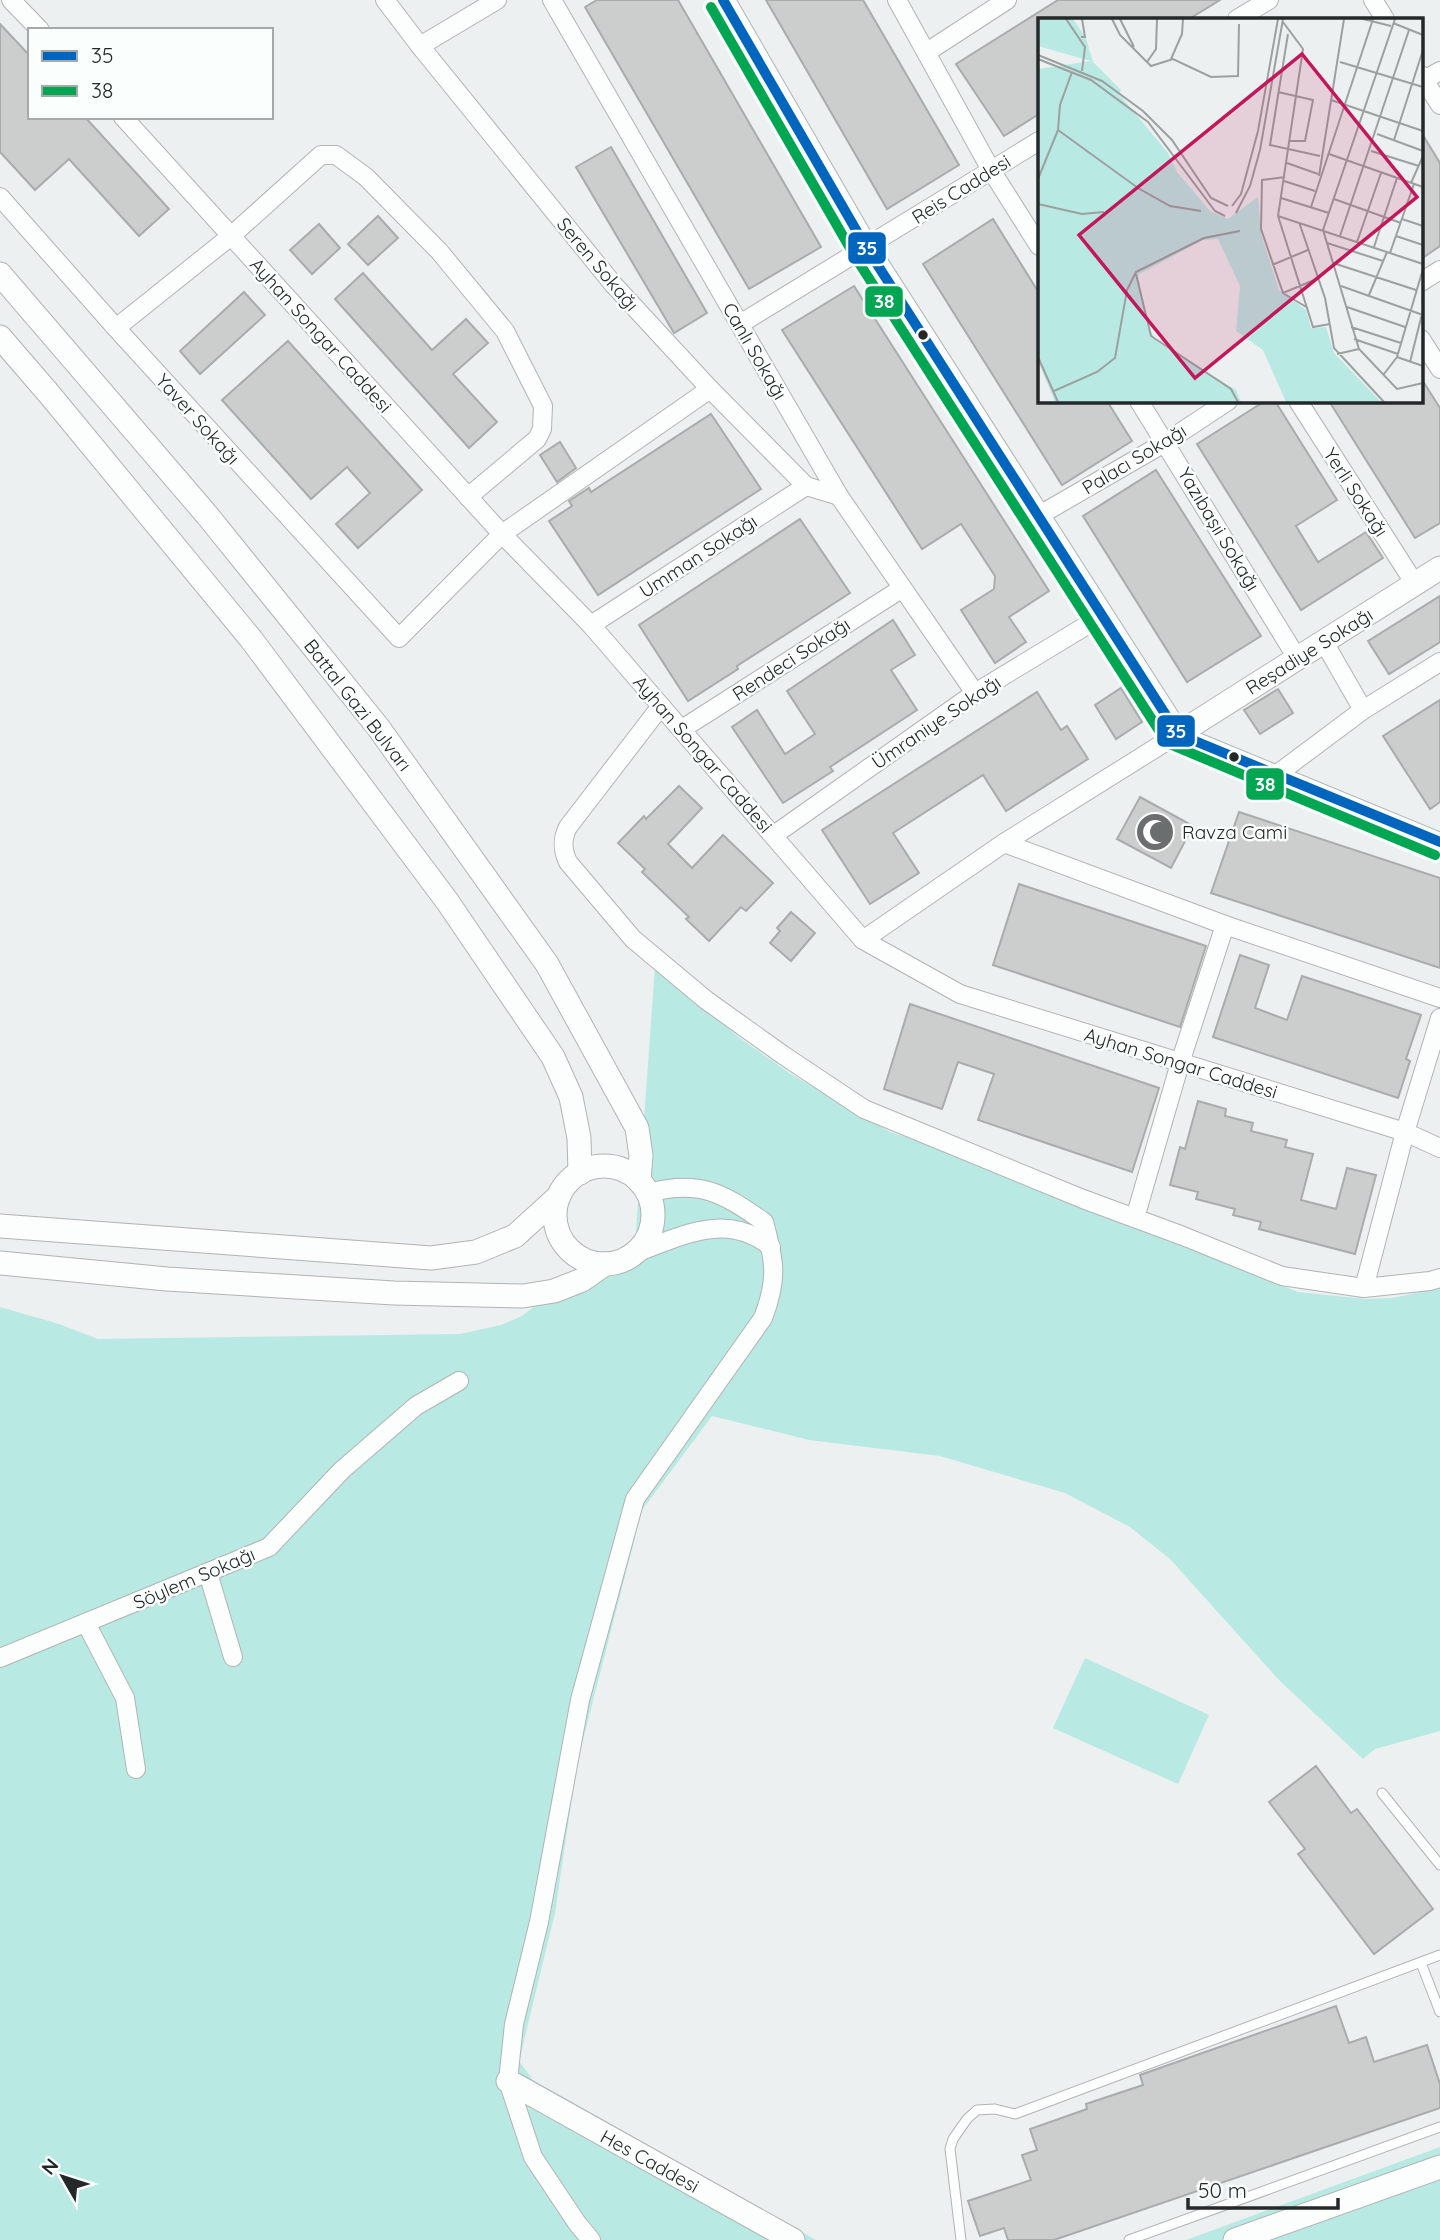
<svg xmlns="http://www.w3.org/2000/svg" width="1440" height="2240" font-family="Quicksand,sans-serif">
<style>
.green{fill:#b9e9e3}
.building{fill:#cccece;stroke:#a9acac;stroke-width:2}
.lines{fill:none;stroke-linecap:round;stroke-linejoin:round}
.service-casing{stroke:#b0b4b3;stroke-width:11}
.minor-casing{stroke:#b0b4b3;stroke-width:20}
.tertiary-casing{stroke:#b0b4b3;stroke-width:25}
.service{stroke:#fcfdfd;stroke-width:9}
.minor{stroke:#fcfdfd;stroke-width:18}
.tertiary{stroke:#fcfdfd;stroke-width:23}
.bus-1-casing{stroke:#fafffe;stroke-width:16}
.bus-2-casing{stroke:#fafffe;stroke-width:16}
.bus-1{stroke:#0065bd;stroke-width:10}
.bus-2{stroke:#00a651;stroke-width:10}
.bus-dot{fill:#252828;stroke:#fafffe;stroke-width:2.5}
.labels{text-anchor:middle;stroke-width:5;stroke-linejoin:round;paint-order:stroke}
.street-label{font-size:19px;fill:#252828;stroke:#fafffe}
.poi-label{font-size:19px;fill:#252828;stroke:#fafffe;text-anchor:start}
.inset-road{fill:none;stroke:#9ca0a0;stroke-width:2}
.view{fill:#c2185b;fill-opacity:0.15;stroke:#c2185b;stroke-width:3.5}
.inset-edge{fill:none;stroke:#252828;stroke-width:3.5}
.line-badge{stroke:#fafffe;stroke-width:2.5}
.badge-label{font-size:19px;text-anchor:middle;font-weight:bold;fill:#fff}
</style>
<rect width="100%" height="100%" fill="#ecf0f0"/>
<g class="green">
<polygon points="655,967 741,1039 791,1074 890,1132 945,1150 1298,1292 1366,1299 1392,1298 1440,1288 1440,1731 1375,1749 1363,1759 1278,1679 1170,1559 1130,1527 1065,1493 940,1456 809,1440 712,1416 642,1510 577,1763 555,1913 519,2061 533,2080 816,2240 0,2240 0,1307 59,1324 98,1339 460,1334 501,1325 520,1317 552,1294 634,1259"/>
<polygon points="1085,1658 1209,1715 1178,1784 1053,1728"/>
<polygon points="1440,2147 1440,2240 1186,2240"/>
</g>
<g class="building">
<polygon points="597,0 678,0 821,247 749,289 585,7"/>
<polygon points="766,0 863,0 959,165 887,209"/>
<polygon points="1058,0 1220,0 1189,19 1039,19 1039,114 1004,136 956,64"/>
<polygon points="0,24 30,56 30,117 85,117 169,209 139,236 69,159 35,190 0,152"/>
<polygon points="1421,132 1440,163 1440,246 1421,259"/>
<polygon points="611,147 707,313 674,333 576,167"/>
<polygon points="378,216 398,238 368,265 348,244"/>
<polygon points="993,219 1039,293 1039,401 1107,401 1132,441 1062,485 923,264"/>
<polygon points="319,224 340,248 312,274 290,250"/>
<polygon points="363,273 432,350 466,319 488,343 453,374 497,422 469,448 335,299"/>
<polygon points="854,286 1049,591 1009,617 1026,642 995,663 961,610 994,589 995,576 961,524 922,549 782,330"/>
<polygon points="244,292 265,315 200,374 180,351"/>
<polygon points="288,341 422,490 358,548 336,524 370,493 347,467 311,499 222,400"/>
<polygon points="1421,378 1440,408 1440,523 1415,538 1329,401 1421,401"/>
<polygon points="1265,401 1275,401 1337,500 1296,526 1318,562 1366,532 1383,558 1301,610 1197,444"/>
<polygon points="711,414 761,489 598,595 549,521 572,506 569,501 589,488 591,492"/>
<polygon points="560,442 576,468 557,482 540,455"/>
<polygon points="1156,470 1261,636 1187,682 1083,516"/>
<polygon points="800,519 850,593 737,666 738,669 688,701 639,625"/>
<polygon points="1440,596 1440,642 1389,674 1368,641"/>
<polygon points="893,620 915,655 891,670 917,710 830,767 833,771 783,803 732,727 757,710 785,754 815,734 787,691"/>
<polygon points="1121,688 1142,722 1116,739 1095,705"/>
<polygon points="1278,689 1293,713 1260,734 1244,710"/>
<polygon points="1037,692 1061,730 1067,726 1088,759 1006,811 983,775 893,833 919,873 870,904 822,830"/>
<polygon points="1440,700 1440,802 1430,809 1383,736"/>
<polygon points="679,786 702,808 668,844 692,868 723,835 773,883 746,911 741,907 709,941 686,919 689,917 642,872 645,869 618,843 644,816 646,819"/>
<polygon points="1140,797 1193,826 1171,868 1117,839"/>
<polygon points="1239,812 1440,878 1440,968 1211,893"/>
<polygon points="1019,884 1206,946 1180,1027 993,965"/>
<polygon points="791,912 815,933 791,961 770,943 780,931 777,928"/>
<polygon points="1240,955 1269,965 1255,1008 1287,1020 1302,976 1421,1015 1406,1059 1410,1061 1398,1098 1213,1037"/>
<polygon points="910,1004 1159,1088 1132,1172 978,1120 994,1074 958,1062 942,1109 884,1089"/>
<polygon points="1198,1101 1226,1109 1225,1116 1253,1123 1251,1131 1287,1140 1285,1147 1313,1154 1301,1200 1336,1209 1347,1168 1376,1175 1355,1254 1259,1229 1261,1222 1233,1215 1235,1209 1196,1199 1198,1192 1170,1185 1180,1147 1185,1149"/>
<polygon points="1316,1766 1351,1813 1357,1809 1433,1909 1374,1954 1298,1854 1305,1849 1269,1802"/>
<polygon points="1336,2006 1349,2043 1366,2037 1374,2062 1427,2045 1440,2084 1440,2108 1054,2240 1008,2240 1004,2228 980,2236 968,2201 1031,2180 1022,2155 1037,2150 1030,2129 1087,2109 1086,2104 1143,2085 1140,2075"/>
</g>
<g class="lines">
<defs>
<g id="service">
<polyline points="1382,1793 1440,1865"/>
<polyline points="1421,1963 1440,2012"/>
<polyline points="961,2240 950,2149 953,2139 967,2119 977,2110 995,2109 1015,2114 1440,1955"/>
<polyline points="1129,2240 1440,2127"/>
</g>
<g id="minor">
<polyline points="11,0 40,30"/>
<polyline points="385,0 420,46 613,284 710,389 806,486 839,496"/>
<polyline points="552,0 839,496 975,693"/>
<polyline points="897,0 991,170 1039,246"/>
<polyline points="1373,0 1385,19"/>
<polyline points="1237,19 1269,0"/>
<polyline points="420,46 497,0"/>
<polyline points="927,52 1007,0"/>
<polyline points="1421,75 1440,105"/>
<polyline points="1424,80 1440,71"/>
<polyline points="123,117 502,534 591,625 863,940 960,994 1405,1132 1440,1148"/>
<polyline points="0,197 116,328 399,638 502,534 710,389"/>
<polyline points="1421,282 1440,270"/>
<polyline points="740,324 1039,141"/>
<polyline points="116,328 231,236 321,155 336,155 366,177 439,251 505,331 543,406 542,429 537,439 468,497"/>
<polyline points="1421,339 1440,369"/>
<polyline points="1139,401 1297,658"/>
<polyline points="1298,401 1415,584"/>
<polyline points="1038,516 1166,442 1228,401"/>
<polyline points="591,625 806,486"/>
<polyline points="1324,642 1363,710"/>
<path d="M661,706L568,827C562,839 562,849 568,862L633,939L706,1000L783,1055L864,1109L1083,1199L1183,1236L1282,1276L1364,1288L1430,1281L1440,1278"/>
<polyline points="682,729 901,589"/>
<polyline points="1276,775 1363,710 1440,662"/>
<polyline points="774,835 975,693 1102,616"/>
<polyline points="1004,843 1225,925 1440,998"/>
<polyline points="863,940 1004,843 1178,734 1440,842"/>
<polyline points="1135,1218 1180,1063 1225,925"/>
<path d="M635,1253C682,1236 727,1211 771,1247"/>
<polyline points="1364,1288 1405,1132 1440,1018"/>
<polyline points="208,1573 233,1657"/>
<polyline points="86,1623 125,1698 136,1769"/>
<polyline points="0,1658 269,1547 342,1470 416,1406 459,1381"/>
<path d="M591,2240L577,2223L533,2157L508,2081L514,2024L539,1922L580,1700L635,1499L763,1318C778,1279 775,1262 764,1222C723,1193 699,1179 648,1193"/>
</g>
<g id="tertiary">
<polyline points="723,0 866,247 1178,734 1440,568"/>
<polyline points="0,274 207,515 378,727 547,964 637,1128 641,1156 639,1180"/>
<polyline points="0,337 50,395 251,639 447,901 553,1057 571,1097 579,1138 580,1173"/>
<circle cx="604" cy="1215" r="49"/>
<polyline points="0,1226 431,1258 476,1252 515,1236 559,1196"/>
<polyline points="0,1263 167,1279 394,1293 523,1296 554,1291 582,1280 605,1264"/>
<polyline points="508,2081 793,2240"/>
<polyline points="1235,2240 1440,2167"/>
</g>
</defs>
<use href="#service" class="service-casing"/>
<use href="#minor" class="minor-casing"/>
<use href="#tertiary" class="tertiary-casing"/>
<use href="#service" class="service"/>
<use href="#minor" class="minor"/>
<use href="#tertiary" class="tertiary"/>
<defs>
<polyline id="bus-1" points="723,0 866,247 1178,734 1440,842"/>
<polyline id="bus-2" points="711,7 854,255 1167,743 1435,855"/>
</defs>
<use href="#bus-1" class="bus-1-casing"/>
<use href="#bus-2" class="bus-2-casing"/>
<use href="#bus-1" class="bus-1"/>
<use href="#bus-2" class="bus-2"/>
</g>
<defs>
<symbol id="mosque-disc" viewBox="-11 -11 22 22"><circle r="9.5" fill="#6b6e6e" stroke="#fafffe"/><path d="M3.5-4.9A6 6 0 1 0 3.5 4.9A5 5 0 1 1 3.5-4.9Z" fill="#fff"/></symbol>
</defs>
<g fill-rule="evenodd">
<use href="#mosque-disc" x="1133" y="810" width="44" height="44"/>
</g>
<g class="bus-dot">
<circle cx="923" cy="335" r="6"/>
<circle cx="1234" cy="757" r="6"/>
</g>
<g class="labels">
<g class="street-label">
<text transform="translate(961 189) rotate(-32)" y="7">Reis Caddesi</text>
<text transform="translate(598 264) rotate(50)" y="7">Seren Sokağı</text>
<text transform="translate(321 335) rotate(48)" y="7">Ayhan Songar Caddesi</text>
<text transform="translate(755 351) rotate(60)" y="7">Canlı Sokağı</text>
<text transform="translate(198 419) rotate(48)" y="7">Yaver Sokağı</text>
<text transform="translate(1134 459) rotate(-31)" y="7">Palacı Sokağı</text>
<text transform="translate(1356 492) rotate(57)" y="7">Yerli Sokağı</text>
<text transform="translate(1219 529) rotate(59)" y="7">Yazıbaşıi Sokağı</text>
<text transform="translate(698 556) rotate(-33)" y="7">Umman Sokağı</text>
<text transform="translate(1309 651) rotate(-32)" y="7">Reşadiye Sokağı</text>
<text transform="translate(791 659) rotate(-33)" y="7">Rendeci Sokağı</text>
<text transform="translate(358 705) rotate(52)" y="7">Battal Gazi Bulvarı</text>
<text transform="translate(936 722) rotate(-34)" y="7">Ümraniye Sokağı</text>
<text transform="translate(703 754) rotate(49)" y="7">Ayhan Songar Caddesi</text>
<text transform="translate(1181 1063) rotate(17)" y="7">Ayhan Songar Caddesi</text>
<text transform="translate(194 1578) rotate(-23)" y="7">Söylem Sokağı</text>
<text transform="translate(650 2161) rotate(29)" y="7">Hes Caddesi</text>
</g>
<g class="poi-label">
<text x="1182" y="839">Ravza Cami</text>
</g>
</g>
<g transform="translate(1038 18)">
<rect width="385" height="385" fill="#ecf0f0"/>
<path d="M0,1H35L48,20L55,44L83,72L81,76L130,135L139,154L172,193L190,201L220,179L223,216L241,272L268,292L273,310L288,309L296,335L343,384H248L225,332L198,313L202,268L180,221L165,222L100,257L109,308L120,324L198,372L203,384H17L0,343V51L53,43L0,28Z" fill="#b9e9e3"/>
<path class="inset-road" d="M28,1L47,29L44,53M74,1L82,17L113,48L135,41L173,59L200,58L201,6M82,1L96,29M325,1L353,8M357,1L285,212L321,331L359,371L385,365M245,4L265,31L240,198L275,309L292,306M355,5L385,17M250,16L232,127L282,138M43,19H47L44,1M0,37L64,63L105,93L134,122L173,180L190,188M0,41L53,62L110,104L177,193L187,198M133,41L144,16L145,1M109,44L118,31L119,1M302,44L385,69M240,74L275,82L267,123H252M293,82L385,113M20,112L100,170L132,188L163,193M339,116L385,133M356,122L385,32M333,133L381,148M291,136L385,169M249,145L280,156M281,158L306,1M247,159L224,162L223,211L245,275L270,290M0,161L20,112L22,87L34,54M246,163L277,173M373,165L385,138M243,180L291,195M296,181L363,205M0,186L44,196L66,194M194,188L203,176L220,113L240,1M273,189L335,1M198,195L212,168L222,132L245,1M240,198L385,246M364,201L385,208M261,204L287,280L296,330L346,384M302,218L371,12M358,218L385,227M319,224L343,155M289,225L345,243M336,229L359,160M352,235L376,166M295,245L378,272M234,247L270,232M98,256L113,318L193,371L200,384M303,268L385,297M245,275L281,260M331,277L349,234M309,289L367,309M313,309L363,325M316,321L360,336M299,336L321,331M0,339L20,384M359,339L385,348M372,344L384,296M346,356L359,339L385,251M16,373L59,354L77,340L89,272L98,254L166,220L202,213"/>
<path class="view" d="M264,36L379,179L157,360L41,217Z"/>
<rect width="385" height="385" class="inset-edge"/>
</g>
<g class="line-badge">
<rect x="847" y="231" width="40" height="34" rx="7" fill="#0065bd"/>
<rect x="864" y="285" width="40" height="33" rx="7" fill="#00a651"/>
<rect x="1156" y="714" width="40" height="34" rx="7" fill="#0065bd"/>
<rect x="1245" y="767" width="40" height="34" rx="7" fill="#00a651"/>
</g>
<g class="badge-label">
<text x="867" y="255">35</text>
<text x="884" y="308">38</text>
<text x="1176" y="738">35</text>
<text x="1265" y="791">38</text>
</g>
<rect x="28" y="28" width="245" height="91" fill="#fafffe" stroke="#a5a9a8" stroke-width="2"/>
<rect x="42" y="51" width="35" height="10" fill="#0065bd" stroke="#a5a9a8" stroke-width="2"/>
<text x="91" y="63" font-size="21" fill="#252828">35</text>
<rect x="42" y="86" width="35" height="10" fill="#00a651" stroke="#a5a9a8" stroke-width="2"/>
<text x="91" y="98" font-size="21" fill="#252828">38</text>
<g transform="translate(63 2177) rotate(309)" stroke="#fafffe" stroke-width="5" paint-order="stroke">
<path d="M0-5L12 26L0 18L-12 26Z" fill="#252828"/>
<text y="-10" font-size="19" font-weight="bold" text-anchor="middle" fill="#252828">N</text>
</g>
<path d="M1188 2198v10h150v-10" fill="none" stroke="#252828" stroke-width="3.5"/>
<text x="1198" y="2198" font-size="21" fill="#252828" stroke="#fafffe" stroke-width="5" paint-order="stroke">50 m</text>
</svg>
